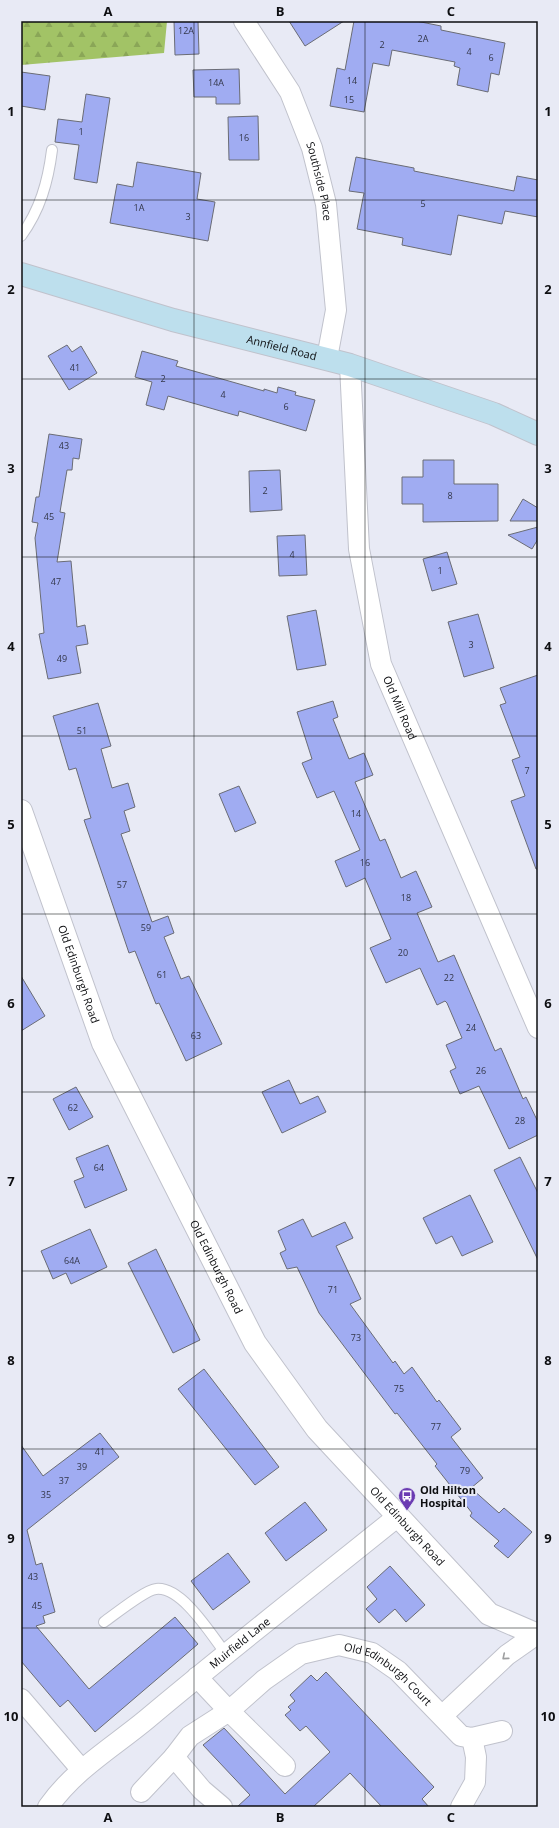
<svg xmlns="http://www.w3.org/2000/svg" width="559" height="1828" font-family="'Open Sans',sans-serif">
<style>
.forest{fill:url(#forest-firs)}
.building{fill:#a0acf2;stroke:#6a6c75}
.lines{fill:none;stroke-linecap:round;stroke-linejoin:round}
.service-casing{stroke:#c0c2cc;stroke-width:12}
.minor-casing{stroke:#c0c2cc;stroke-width:22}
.tertiary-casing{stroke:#c0c2cc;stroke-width:24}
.secondary-casing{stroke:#c0c2cc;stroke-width:24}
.service{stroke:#fff;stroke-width:10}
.minor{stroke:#fff;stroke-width:20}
.tertiary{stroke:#fff;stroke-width:22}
.secondary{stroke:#bddfed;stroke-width:22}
.oneway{stroke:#9e9fa0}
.grid{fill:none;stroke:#0d0e11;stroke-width:1;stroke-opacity:0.55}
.labels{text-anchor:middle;stroke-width:4;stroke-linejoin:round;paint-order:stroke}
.number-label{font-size:9px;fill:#323649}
.street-label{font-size:11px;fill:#0d0e11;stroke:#e8eaf5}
.poi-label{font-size:11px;font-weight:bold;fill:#0d0e11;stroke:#e8eaf5;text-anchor:start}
.neatline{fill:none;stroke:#0d0e11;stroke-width:1.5}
.grid-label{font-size:13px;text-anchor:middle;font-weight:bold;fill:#0d0e11}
</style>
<defs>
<pattern id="forest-firs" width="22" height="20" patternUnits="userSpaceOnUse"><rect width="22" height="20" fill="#a2c366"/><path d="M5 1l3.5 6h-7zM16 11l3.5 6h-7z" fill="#8aa657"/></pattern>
</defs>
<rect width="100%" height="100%" fill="#e8eaf5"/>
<polygon class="forest" points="21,21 167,21 164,53 21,65"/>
<g class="building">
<polygon points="174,21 198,21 199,54 175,55"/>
<polygon points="289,21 344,21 305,46"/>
<polygon points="354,21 416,21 441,26 441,30 505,43 499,75 491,73 488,92 457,85 460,68 454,66 455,62 392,50 389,66 373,63 364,112 330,106 337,68 345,70"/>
<polygon points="239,69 240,104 216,104 216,97 194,97 193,70"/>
<polygon points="21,72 50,76 45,110 21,106"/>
<polygon points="86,94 110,98 97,183 74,179 79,145 55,142 58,119 82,122"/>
<polygon points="258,116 259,160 229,160 228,117"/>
<polygon points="356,157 414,168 414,171 514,191 517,176 538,180 538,217 505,211 502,224 458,215 451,255 402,245 403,238 357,229 364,193 349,191"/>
<polygon points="137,162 201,173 197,199 215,202 208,241 110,223 117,184 133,187"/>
<polygon points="67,345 72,352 81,346 97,373 69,390 48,356"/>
<polygon points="142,351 178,361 176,366 264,391 264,389 277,393 278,387 296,392 295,395 315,400 306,431 239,411 238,416 168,396 164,410 146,405 152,382 135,377"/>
<polygon points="49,434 82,439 79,459 73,458 72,470 67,470 60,512 65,513 57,562 71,561 77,627 85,625 88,644 76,646 81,673 48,679 39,634 44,633 35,538 38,523 32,522 36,497 39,497"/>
<polygon points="423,460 454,460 454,484 498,484 498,521 423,522 423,504 402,504 402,477 423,477"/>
<polygon points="280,470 282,510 250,512 249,471"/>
<polygon points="523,499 538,508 538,521 510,521"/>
<polygon points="538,527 538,539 532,549 508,535"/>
<polygon points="305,535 307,575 279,576 277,536"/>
<polygon points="447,552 457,584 432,591 423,559"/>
<polygon points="316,610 326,665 297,670 287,616"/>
<polygon points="478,614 494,668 464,677 448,622"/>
<polygon points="538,675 538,869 536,869 511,801 525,796 512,760 520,757 500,705 506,703 500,688"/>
<polygon points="333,701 338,717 333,719 349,759 364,753 373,775 355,782 380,841 385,839 401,878 416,871 432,907 417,913 438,962 454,955 495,1051 501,1048 523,1099 526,1097 538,1122 538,1135 509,1149 479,1086 460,1094 450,1071 456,1068 446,1045 462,1038 447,1003 445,1001 437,1005 420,968 386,983 370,948 391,939 365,878 346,887 335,861 360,850 334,791 317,798 302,763 312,759 297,712"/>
<polygon points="98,703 111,746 101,749 112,788 128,783 135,807 124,811 130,831 121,834 152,922 168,916 174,933 164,937 181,979 189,976 222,1044 186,1061 159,1003 156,1004 135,951 129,953 84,820 91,818 76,768 69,770 53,716"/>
<polygon points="239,786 256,823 235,832 219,794"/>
<polygon points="21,976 45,1016 21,1031"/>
<polygon points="289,1080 300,1104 318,1096 326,1112 282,1133 262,1092"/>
<polygon points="76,1087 93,1117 69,1130 53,1099"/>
<polygon points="108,1145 127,1190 85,1208 74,1181 84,1177 76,1158"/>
<polygon points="520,1157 538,1193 538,1260 494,1170"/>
<polygon points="470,1195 493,1242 462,1256 452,1236 436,1244 423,1218"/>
<polygon points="303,1219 312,1237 345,1222 353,1238 336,1246 361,1299 350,1304 393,1363 395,1361 404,1374 412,1367 437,1402 439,1400 461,1429 451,1437 483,1478 471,1488 499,1513 504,1508 532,1532 508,1558 494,1546 499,1541 470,1516 472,1513 435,1466 437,1464 397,1413 395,1414 319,1313 297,1267 287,1269 280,1253 286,1250 278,1231"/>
<polygon points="90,1229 107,1267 71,1284 66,1273 53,1279 41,1251"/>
<polygon points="156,1249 200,1340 173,1353 128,1263"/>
<polygon points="204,1369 279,1467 255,1485 178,1389"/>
<polygon points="100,1433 119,1457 27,1530 36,1565 42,1563 55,1612 43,1616 45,1623 36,1626 89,1689 175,1617 198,1644 95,1732 68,1700 60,1707 21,1661 21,1445 43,1476"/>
<polygon points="305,1502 327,1530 286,1561 265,1533"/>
<polygon points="228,1553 250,1582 213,1610 191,1581"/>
<polygon points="390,1566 425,1605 406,1622 395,1609 379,1623 366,1609 377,1599 367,1587"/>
<polygon points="326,1672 434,1787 422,1799 429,1807 382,1807 350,1773 313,1807 237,1807 250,1795 203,1745 224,1728 285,1794 330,1752 306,1726 300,1731 285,1715 291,1710 288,1707 295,1701 290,1695 311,1675 317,1681"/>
</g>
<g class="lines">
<defs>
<g id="service">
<path d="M21,236C40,210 48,182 52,150"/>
<path d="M104,1622C114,1615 145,1590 156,1589C182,1586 212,1636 226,1654"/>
</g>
<g id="minor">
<path id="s1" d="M244,21L290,92L312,148L326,204L336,310L327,358"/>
<path id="s2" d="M350,365L359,549L381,664L538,1028"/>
<path id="s3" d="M197,1677L229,1711L264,1680L301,1654L339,1645L372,1653L398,1671L461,1736L472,1738L502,1731"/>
<polyline points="21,1699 81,1769"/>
<polyline points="443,1715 507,1655 537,1634"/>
<polyline points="174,1757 202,1790 222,1807"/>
<polyline points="141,1792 174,1757 190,1736 229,1711 285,1766"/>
<path id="s4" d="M48,1807C75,1769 112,1748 147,1719C229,1650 314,1584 397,1517"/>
<polyline points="461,1807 475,1782 476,1757 472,1738"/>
</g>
<g id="tertiary">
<path id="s5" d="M21,811L103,1043L255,1343L317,1429L489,1614L538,1635"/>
</g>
<g id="secondary">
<path id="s6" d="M21,274L173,320L350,365L494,414L538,434"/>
</g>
</defs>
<use href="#service" class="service-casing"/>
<use href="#minor" class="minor-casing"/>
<use href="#tertiary" class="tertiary-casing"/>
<use href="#secondary" class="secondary-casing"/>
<use href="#service" class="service"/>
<use href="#minor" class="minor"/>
<use href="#tertiary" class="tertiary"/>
<use href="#secondary" class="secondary"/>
</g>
<defs><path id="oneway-chevron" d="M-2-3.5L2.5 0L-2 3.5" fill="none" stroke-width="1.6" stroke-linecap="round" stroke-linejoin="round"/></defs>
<use class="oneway" href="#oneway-chevron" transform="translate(505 1657) rotate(140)"/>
<path class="grid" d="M194,21V1807M365,21V1807M21,200H538M21,379H538M21,557H538M21,736H538M21,914H538M21,1092H538M21,1271H538M21,1449H538M21,1628H538"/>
<defs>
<symbol id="bus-pin" viewBox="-11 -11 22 30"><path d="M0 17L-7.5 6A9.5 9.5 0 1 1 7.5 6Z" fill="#6b3bb2" stroke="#e8eaf5"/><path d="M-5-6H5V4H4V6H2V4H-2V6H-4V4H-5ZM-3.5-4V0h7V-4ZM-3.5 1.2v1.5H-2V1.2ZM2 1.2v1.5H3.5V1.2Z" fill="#fff"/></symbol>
</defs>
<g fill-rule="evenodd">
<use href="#bus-pin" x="397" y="1486" width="20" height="27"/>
</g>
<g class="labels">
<g class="number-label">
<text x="186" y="34">12A</text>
<text x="423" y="42">2A</text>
<text x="382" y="48">2</text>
<text x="469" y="55">4</text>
<text x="491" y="61">6</text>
<text x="352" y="84">14</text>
<text x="216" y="86">14A</text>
<text x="349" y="103">15</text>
<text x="81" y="135">1</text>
<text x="244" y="141">16</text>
<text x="423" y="207">5</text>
<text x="139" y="211">1A</text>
<text x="188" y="220">3</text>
<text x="75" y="371">41</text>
<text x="163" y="382">2</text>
<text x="223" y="398">4</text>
<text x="286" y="410">6</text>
<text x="64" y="449">43</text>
<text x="265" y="494">2</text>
<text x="450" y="499">8</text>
<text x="49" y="520">45</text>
<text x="292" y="558">4</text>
<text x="440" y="574">1</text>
<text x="56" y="585">47</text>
<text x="471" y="648">3</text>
<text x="62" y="662">49</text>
<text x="82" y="734">51</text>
<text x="527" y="774">7</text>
<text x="356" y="817">14</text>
<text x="365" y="866">16</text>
<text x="122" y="888">57</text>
<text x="406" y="901">18</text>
<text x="146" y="931">59</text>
<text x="403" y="956">20</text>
<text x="162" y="978">61</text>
<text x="449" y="981">22</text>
<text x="471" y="1031">24</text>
<text x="196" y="1039">63</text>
<text x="481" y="1074">26</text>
<text x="73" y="1111">62</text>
<text x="520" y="1124">28</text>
<text x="99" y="1171">64</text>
<text x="72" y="1264">64A</text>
<text x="333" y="1293">71</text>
<text x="356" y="1341">73</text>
<text x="399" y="1392">75</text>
<text x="436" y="1430">77</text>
<text x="100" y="1455">41</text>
<text x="82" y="1470">39</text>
<text x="465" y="1474">79</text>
<text x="64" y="1484">37</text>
<text x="46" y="1498">35</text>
<text x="33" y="1580">43</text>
<text x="37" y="1609">45</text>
</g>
<g class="street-label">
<text dy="4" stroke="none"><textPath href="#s1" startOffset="179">Southside Place</textPath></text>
<text dy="4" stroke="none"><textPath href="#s6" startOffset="271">Annfield Road</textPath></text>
<text dy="4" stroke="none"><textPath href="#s2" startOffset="349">Old Mill Road</textPath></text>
<text dy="4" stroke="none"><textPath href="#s5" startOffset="173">Old Edinburgh Road</textPath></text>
<text dy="4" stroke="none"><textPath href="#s5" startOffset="497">Old Edinburgh Road</textPath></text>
<text dy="4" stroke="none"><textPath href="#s5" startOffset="821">Old Edinburgh Road</textPath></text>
<text dy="4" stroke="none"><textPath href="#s4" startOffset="253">Muirfield Lane</textPath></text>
<text dy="4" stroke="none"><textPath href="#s3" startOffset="236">Old Edinburgh Court</textPath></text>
</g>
<g class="poi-label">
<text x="420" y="1494">Old Hilton<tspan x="420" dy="13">Hospital</tspan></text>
</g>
</g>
<rect width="559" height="1828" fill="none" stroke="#e8eaf5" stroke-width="44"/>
<rect x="22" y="22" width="515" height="1784" class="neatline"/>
<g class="grid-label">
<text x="108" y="16">A</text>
<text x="280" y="16">B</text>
<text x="451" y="16">C</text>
<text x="11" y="116">1</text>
<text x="548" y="116">1</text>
<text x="11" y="294">2</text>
<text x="548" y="294">2</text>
<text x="11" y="473">3</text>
<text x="548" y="473">3</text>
<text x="11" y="651">4</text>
<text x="548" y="651">4</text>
<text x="11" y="829">5</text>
<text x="548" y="829">5</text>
<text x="11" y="1008">6</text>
<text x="548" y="1008">6</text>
<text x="11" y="1186">7</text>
<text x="548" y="1186">7</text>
<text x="11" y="1365">8</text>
<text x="548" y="1365">8</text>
<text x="11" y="1543">9</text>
<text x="548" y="1543">9</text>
<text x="11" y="1721">10</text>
<text x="548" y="1721">10</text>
<text x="108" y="1822">A</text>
<text x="280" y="1822">B</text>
<text x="451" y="1822">C</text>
</g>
</svg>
